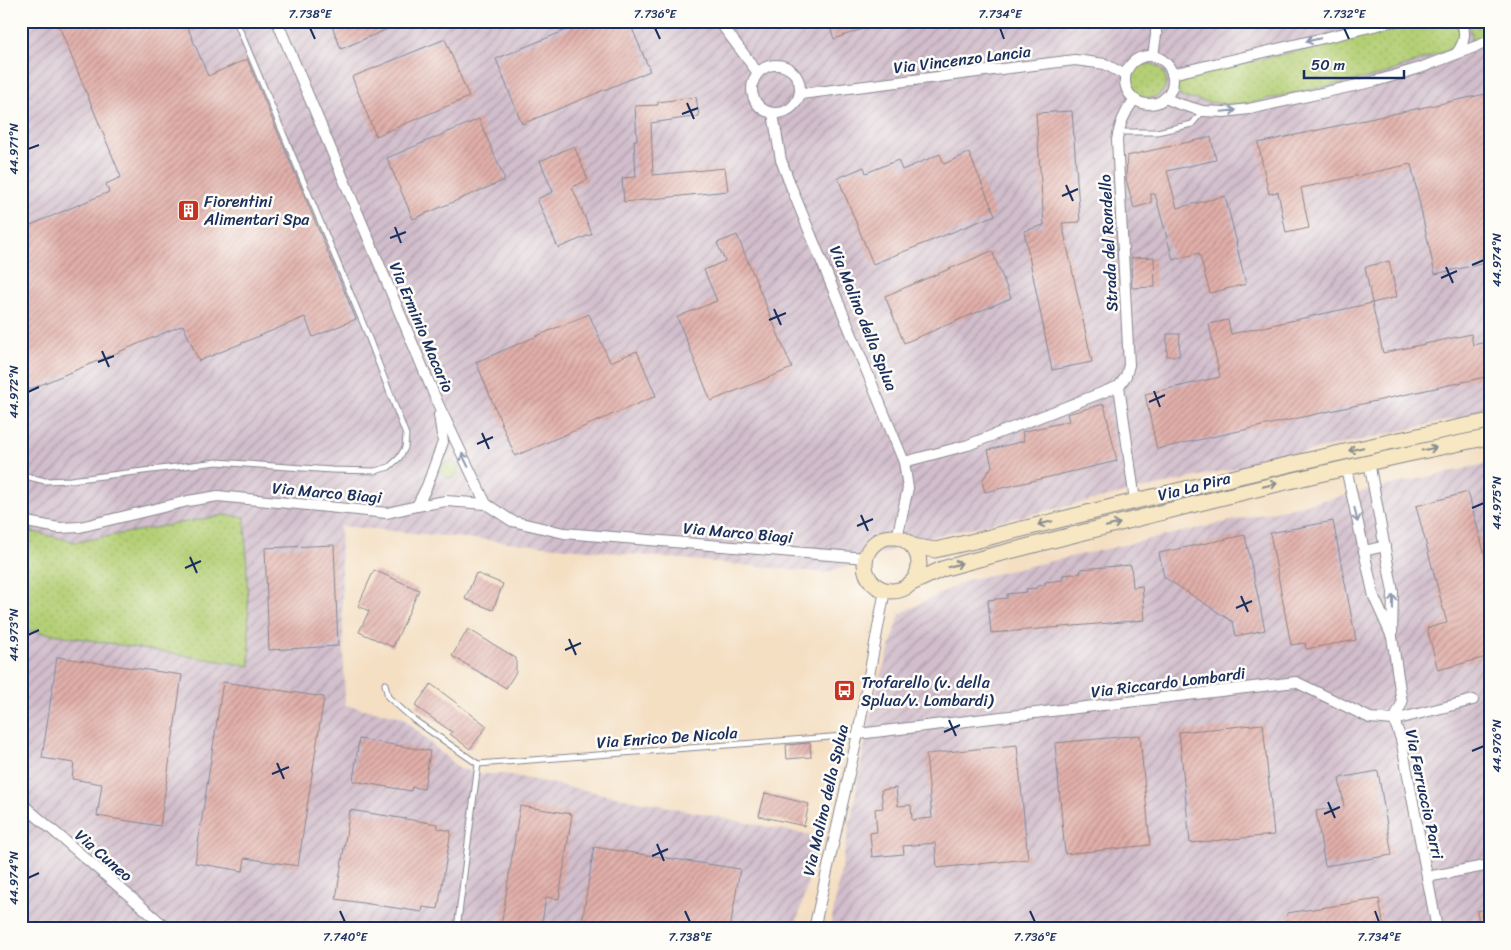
<svg xmlns="http://www.w3.org/2000/svg" width="1511" height="950" font-family="Sriracha,sans-serif">
<style>
.industrial{fill:url(#industrial-furrows)}
.grass{fill:url(#grass-dots);stroke:#687f6a}
.building{fill:url(#building-hatch)}
.lines{fill:none;stroke-linecap:round;stroke-linejoin:round}
.lane-casing{stroke:#888790;stroke-width:7}
.street-casing{stroke:#888790;stroke-width:12}
.secondary-casing{stroke:#888790;stroke-width:17}
.lane{stroke:#fff;stroke-width:5}
.street{stroke:#fff;stroke-width:10}
.secondary{stroke:#f7e8c3;stroke-width:15}
.oneway{stroke:#8d97ae}
.oneway2{stroke:#898c90}
.ticks{fill:none;stroke:#1b2f5e;stroke-width:2}
.labels{text-anchor:middle;stroke-width:5;stroke-linejoin:round;paint-order:stroke}
.street-label{font-size:16px;fill:#1b2f5e;stroke:#fdfcf7}
.poi-label{font-size:16px;fill:#1b2f5e;stroke:#fdfcf7;text-anchor:start}
.neatline{fill:none;stroke:#1b2f5e;stroke-width:2}
.ticks-label{font-size:12px;text-anchor:middle;fill:#1b2f5e}
</style>
<defs>
<pattern id="industrial-furrows" width="10" height="10" patternUnits="userSpaceOnUse" patternTransform="scale(1.25)"><rect width="10" height="10" fill="#d1bdcb"/><path d="M-1 1l2-2M0 10L10 0M9 11l2-2" fill="none" stroke="#a99aa8"/></pattern>
<pattern id="grass-dots" width="8" height="8" patternUnits="userSpaceOnUse" patternTransform="scale(1.25)"><rect width="8" height="8" fill="#b4cf75"/><path d="M2 2h.1M6 6h.1" fill="none" stroke="#9ab268" stroke-width="1.8" stroke-linecap="round"/></pattern>
<pattern id="building-hatch" width="6" height="6" patternUnits="userSpaceOnUse" patternTransform="scale(1.25)"><rect width="6" height="6" fill="#e2afa9"/><path d="M-1 1l2-2M0 6l6-6M5 7l2-2" fill="none" stroke="#b68f8d"/></pattern>
</defs>
<rect width="100%" height="100%" fill="#fdfcf7"/>
<filter id="ink" filterUnits="userSpaceOnUse"><feTurbulence type="fractalNoise" baseFrequency=".02" numOctaves="2"/><feDisplacementMap in="SourceGraphic" scale="10" xChannelSelector="R" yChannelSelector="G"/><feConvolveMatrix kernelMatrix="1 2 1 2 8 2 1 2 1" color-interpolation-filters="sRGB"/></filter>
<filter id="wash" filterUnits="userSpaceOnUse"><feTurbulence type="fractalNoise" baseFrequency=".0096" numOctaves="4" result="noise"/><feDisplacementMap in="SourceGraphic" scale="20" xChannelSelector="R" yChannelSelector="G"/><feGaussianBlur stdDeviation="1.12" result="paint"/><feColorMatrix in="noise" values="0 0 0 0 0 0 0 0 0 0 0 0 0 0 0 0 0 1.4 0 .05"/><feComposite in="paint" operator="in"/></filter>
<g filter="url(#wash)">
<rect width="100%" height="100%" fill="#f4dfc3"/>
<g class="industrial">
<polygon points="21,21 1490,21 1490,411 934,536 825,573 340,526 345,705 402,717 458,768 481,774 504,774 820,837 795,929 21,929 21,629 250,666 225,515 76,542 21,529"/>
<polygon points="1490,463 1490,929 830,929 872,706 900,614 967,580"/>
</g>
<g class="grass">
<path d="M1426,21C1433,21 1445,19 1451,22C1466,28 1459,41 1451,49L1381,75L1267,99C1236,108 1212,103 1181,97C1173,82 1179,80 1193,75Z"/>
<polygon points="1467,21 1490,21 1490,33 1470,42 1472,36"/>
<circle cx="1149" cy="81" r="17"/>
<circle cx="450" cy="470" r="8"/>
<polygon points="225,515 245,517 250,666 21,629 21,529 76,542"/>
</g>
<g id="blocks">
<g class="building">
<polygon points="57,21 185,21 208,76 247,59 356,319 313,337 305,317 199,361 183,325 21,393 21,229 109,192 106,184 121,177"/>
<polygon points="330,21 406,21 341,49"/>
<polygon points="588,21 629,21 650,71 522,124 496,59"/>
<polygon points="828,21 880,21 880,23 834,39"/>
<polygon points="445,39 469,97 376,136 352,77"/>
<polygon points="1490,93 1490,262 1435,274 1411,164 1301,188 1309,228 1286,233 1278,192 1269,194 1258,143"/>
<polygon points="696,97 699,116 651,123 653,175 725,168 728,191 624,202 622,178 636,177 634,140 637,140 635,106 658,105 658,102"/>
<polygon points="1072,111 1080,222 1062,223 1092,362 1052,370 1024,231 1044,225 1036,113"/>
<polygon points="479,119 505,180 413,219 387,158"/>
<polygon points="1211,137 1216,160 1167,171 1177,208 1225,196 1237,243 1236,243 1246,284 1210,293 1199,253 1173,260 1155,194 1151,194 1151,203 1134,208 1126,179 1127,156"/>
<polygon points="574,146 588,180 572,187 592,234 558,248 537,199 553,192 540,161"/>
<polygon points="969,153 995,215 873,264 838,178 864,167 866,173 898,160 902,170 940,154 944,164"/>
<polygon points="737,235 792,368 711,401 677,317 717,301 704,270 725,261 717,243"/>
<polygon points="992,251 1011,298 904,343 885,296"/>
<polygon points="1154,257 1155,287 1132,288 1131,258"/>
<polygon points="1389,261 1397,297 1372,303 1365,267"/>
<polygon points="1372,303 1383,353 1471,334 1473,345 1490,341 1490,376 1157,449 1145,394 1220,377 1209,324 1228,320 1231,334"/>
<polygon points="589,314 610,362 637,351 656,396 515,456 476,362"/>
<polygon points="1167,334 1180,334 1179,356 1167,356"/>
<polygon points="1104,404 1117,461 985,492 982,481 992,466 988,450 1024,441 1022,432 1069,421 1067,414"/>
<polygon points="1468,492 1490,574 1490,656 1438,670 1427,628 1447,623 1416,506"/>
<polygon points="1333,521 1356,640 1306,649 1305,643 1291,645 1270,533"/>
<polygon points="1245,535 1265,630 1236,636 1233,622 1164,577 1159,553"/>
<polygon points="334,545 338,646 269,650 265,548"/>
<polygon points="1131,565 1133,587 1142,586 1145,620 991,633 988,600 1007,598 1007,594 1027,592 1026,589 1037,588 1037,586 1045,585 1045,582 1063,580 1063,575 1081,573 1080,569"/>
<polygon points="374,570 419,590 393,647 359,632 369,611 358,606"/>
<polygon points="476,573 503,584 493,610 465,599"/>
<polygon points="468,629 516,658 516,672 506,688 452,656"/>
<polygon points="57,657 182,675 160,826 97,816 102,784 72,779 74,763 42,758"/>
<polygon points="223,682 324,697 298,866 245,858 243,871 195,863"/>
<polygon points="431,684 487,726 470,749 450,734 452,732 415,706"/>
<polygon points="1263,724 1274,835 1190,843 1179,732"/>
<polygon points="1140,735 1150,845 1065,854 1055,743"/>
<polygon points="359,739 430,751 424,789 412,787 411,791 353,781"/>
<polygon points="810,743 811,757 787,759 786,745"/>
<polygon points="1017,745 1028,859 937,868 935,843 903,846 904,854 872,857 870,833 877,832 875,809 883,808 881,790 896,788 898,806 911,805 912,820 932,818 926,754"/>
<polygon points="1378,771 1392,855 1325,866 1316,811 1344,806 1339,778"/>
<polygon points="765,793 809,804 804,826 759,816"/>
<polygon points="520,806 572,814 559,899 546,897 541,929 521,929 501,926"/>
<polygon points="350,810 437,824 437,828 451,831 438,909 423,907 422,912 336,899"/>
<polygon points="594,847 740,869 730,929 581,929"/>
<polygon points="1379,899 1384,929 1289,929 1287,913"/>
<polygon points="1490,908 1490,929 1480,929 1477,911"/>
</g>
</g>
</g>
<g filter="url(#ink)">
<use href="#blocks" fill-opacity="0" stroke="#888790" stroke-width="1"/>
<g class="lines">
<defs>
<g id="lane">
<polyline points="1119,132 1157,132 1192,124 1203,111"/>
<polyline points="21,475 45,481 70,480 217,462 332,470 375,471 389,467 399,458 405,448 406,435 365,328 236,21"/>
<polyline points="385,684 388,697 414,720 478,764 857,735"/>
<polyline points="457,929 478,764"/>
</g>
<g id="street">
<polyline points="277,21 438,404 486,504"/>
<polyline points="719,21 758,73"/>
<path d="M1456,54C1464,44 1467,34 1461,21"/>
<circle cx="1149" cy="80" r="24"/>
<polyline points="1153,56 1156,35 1156,21"/>
<circle cx="776" cy="89" r="24"/>
<polyline points="1172,74 1395,21"/>
<polyline points="801,94 1075,60 1105,64 1125,75"/>
<polyline points="1165,98 1179,104 1203,111 1224,112 1249,109 1376,81 1420,68 1490,41"/>
<polyline points="773,114 781,160 792,189 904,462 908,488 897,538"/>
<polyline points="1119,386 1135,501"/>
<path d="M904,462L968,445L1119,386L1126,376L1129,365L1117,140C1120,124 1124,113 1134,100"/>
<polyline points="1346,468 1374,597 1392,637 1393,592 1369,462"/>
<polyline points="417,506 427,486 443,442 439,415"/>
<polyline points="21,521 59,528 80,527 188,501 218,496 387,513 417,506 446,501 486,504 512,521 564,533 866,558"/>
<polyline points="1364,551 1385,546"/>
<polyline points="1392,637 1402,703 1394,720 1401,739 1437,929"/>
<polyline points="858,734 1296,682 1370,718 1394,720 1473,700"/>
<polyline points="21,803 168,929"/>
<polyline points="1427,877 1490,865"/>
<polyline points="381,929 392,928 398,929"/>
<polyline points="814,929 858,734 885,590"/>
</g>
<g id="secondary">
<circle cx="892" cy="564" r="27"/>
<path d="M912,546L935,550L970,542C1143,499 1315,456 1490,421"/>
<path d="M910,584L942,569L971,561C1143,517 1315,472 1490,437"/>
</g>
</defs>
<use href="#lane" class="lane-casing"/>
<use href="#street" class="street-casing"/>
<use href="#secondary" class="secondary-casing"/>
<use href="#lane" class="lane"/>
<use href="#street" class="street"/>
<use href="#secondary" class="secondary"/>
</g>
<defs><path id="oneway-shaft" d="M-6 0H5M1.5-3L5.5 0L1.5 3" fill="none" stroke-width="1.6" stroke-linecap="round" stroke-linejoin="round" transform="scale(1.25)"/></defs>
<g class="oneway">
<use href="#oneway-shaft" transform="translate(1313 40) rotate(167)"/>
<use href="#oneway-shaft" transform="translate(1229 111) rotate(-6)"/>
<use href="#oneway-shaft" transform="translate(465 460) rotate(-116)"/>
<use href="#oneway-shaft" transform="translate(1356 515) rotate(78)"/>
<use href="#oneway-shaft" transform="translate(1393 602) rotate(-89)"/>
</g>
<g class="oneway2">
<use href="#oneway-shaft" transform="translate(1356 449) rotate(167)"/>
<use href="#oneway-shaft" transform="translate(1429 449) rotate(-11)"/>
<use href="#oneway-shaft" transform="translate(1270 485) rotate(-14)"/>
<use href="#oneway-shaft" transform="translate(1045 523) rotate(166)"/>
<use href="#oneway-shaft" transform="translate(1113 525) rotate(-14)"/>
<use href="#oneway-shaft" transform="translate(955 565) rotate(-17)"/>
</g>
</g>
<path class="ticks" d="M310,28L315,39M655,28L660,39M1000,28L1004,39M1344,28L1349,39M687,103L694,119M682,114L698,108M28,149L39,145M1066,185L1073,201M1062,196L1078,189M395,227L401,243M390,238L406,232M1472,265L1484,260M1446,267L1453,283M1441,278L1457,271M774,309L781,325M769,320L786,313M102,351L109,367M98,362L114,356M1154,391L1160,407M28,392L39,387M1149,402L1165,395M482,433L489,449M477,444L493,437M1472,508L1484,503M861,515L868,531M857,526L873,519M190,557L197,573M185,568L201,561M1241,596L1248,612M1236,608L1252,601M28,635L39,630M569,639L576,655M565,650L581,643M949,720L956,736M944,732L960,725M1472,751L1484,746M277,763L284,779M272,774L289,767M1328,802L1335,818M1324,814L1340,807M657,844L664,861M652,856L668,849M28,878L39,873M340,911L345,922M685,911L690,922M1030,911L1035,922M1375,911L1379,922"/>
<defs>
<symbol id="building-square" viewBox="-11 -11 22 22"><rect x="-9" y="-9" width="18" height="18" rx="4" fill="#c8321e" stroke="#fdfcf7"/><path d="M-4-6H4V6H1V3H-1V6H-4ZM-2.5-4.3h1.7v1.8h-1.7ZM.8-4.3h1.7v1.8H.8ZM-2.5-1h1.7V.8h-1.7ZM.8-1h1.7V.8H.8Z" fill="#fff"/></symbol>
<symbol id="bus-square" viewBox="-11 -11 22 22"><rect x="-9" y="-9" width="18" height="18" rx="4" fill="#c8321e" stroke="#fdfcf7"/><path d="M-5-6H5V4H4V6H2V4H-2V6H-4V4H-5ZM-3.5-4V0h7V-4ZM-3.5 1.2v1.5H-2V1.2ZM2 1.2v1.5H3.5V1.2Z" fill="#fff"/></symbol>
</defs>
<g fill-rule="evenodd">
<use href="#building-square" x="176" y="198" width="25" height="25"/>
<use href="#bus-square" x="832" y="678" width="25" height="25"/>
</g>
<g class="labels">
<g class="street-label">
<text transform="translate(962 59) rotate(-7)" y="6">Via Vincenzo Lancia</text>
<text transform="translate(1108 243) rotate(-93)" y="6">Strada del Rondello</text>
<text transform="translate(864 318) rotate(68)" y="6">Via Molino della Splua</text>
<text transform="translate(422 327) rotate(67)" y="6">Via Erminio Macario</text>
<text transform="translate(1194 486) rotate(-14)" y="6">Via La Pira</text>
<text transform="translate(327 492) rotate(5)" y="6">Via Marco Biagi</text>
<text transform="translate(738 532) rotate(5)" y="6">Via Marco Biagi</text>
<text transform="translate(1168 682) rotate(-7)" y="6">Via Riccardo Lombardi</text>
<text transform="translate(667 737) rotate(-4)" y="6">Via Enrico De Nicola</text>
<text transform="translate(1425 794) rotate(78)" y="6">Via Ferruccio Parri</text>
<text transform="translate(825 800) rotate(-77)" y="6">Via Molino della Splua</text>
<text transform="translate(104 855) rotate(41)" y="6">Via Cuneo</text>
</g>
<g class="poi-label">
<text x="204" y="207">Fiorentini<tspan x="204" dy="18">Alimentari Spa</tspan></text>
<text x="861" y="688">Trofarello (v. della<tspan x="861" dy="18">Splua/v. Lombardi)</tspan></text>
</g>
</g>
<rect width="1511" height="950" fill="none" stroke="#fdfcf7" stroke-width="55"/>
<path d="M1304 70v8h100v-8" fill="none" stroke="#1b2f5e" stroke-width="2.5"/>
<text x="1311" y="70" font-size="15" fill="#1b2f5e" stroke="#fdfcf7" stroke-width="4" paint-order="stroke">50 m</text>
<rect x="28" y="28" width="1456" height="894" class="neatline"/>
<g class="ticks-label">
<text x="310" y="18">7.738°E</text>
<text x="655" y="18">7.736°E</text>
<text x="1000" y="18">7.734°E</text>
<text x="1344" y="18">7.732°E</text>
<text transform="translate(14 149) rotate(-90)" y="4">44.971°N</text>
<text transform="translate(1497 260) rotate(-90)" y="4">44.974°N</text>
<text transform="translate(14 392) rotate(-90)" y="4">44.972°N</text>
<text transform="translate(1497 503) rotate(-90)" y="4">44.975°N</text>
<text transform="translate(14 635) rotate(-90)" y="4">44.973°N</text>
<text transform="translate(1497 746) rotate(-90)" y="4">44.976°N</text>
<text transform="translate(14 878) rotate(-90)" y="4">44.974°N</text>
<text x="345" y="941">7.740°E</text>
<text x="690" y="941">7.738°E</text>
<text x="1035" y="941">7.736°E</text>
<text x="1379" y="941">7.734°E</text>
</g>
</svg>
